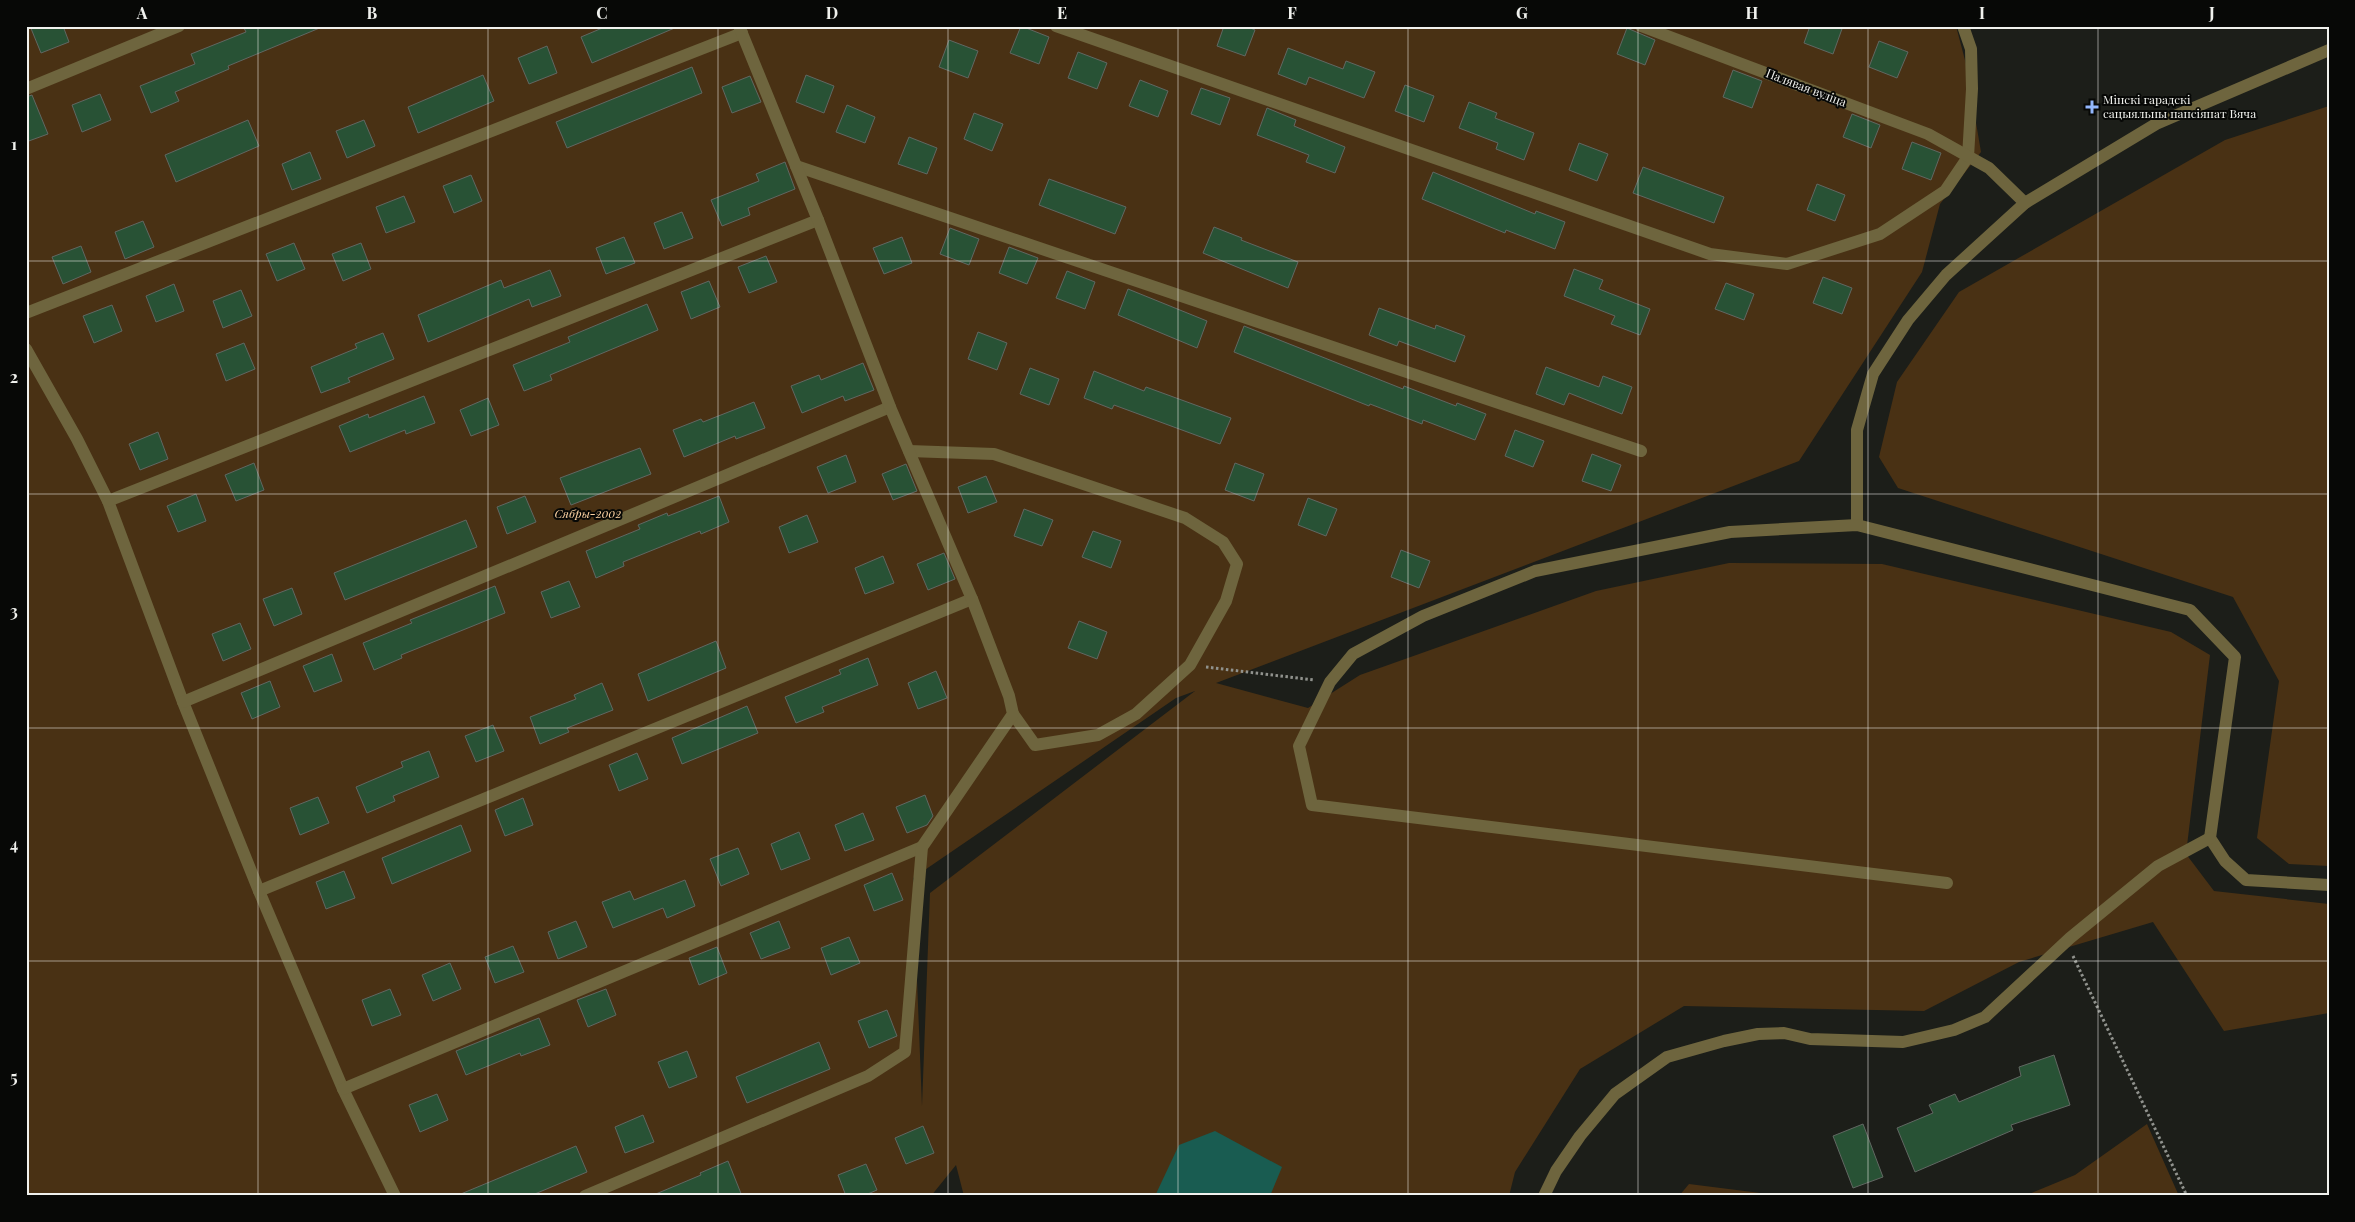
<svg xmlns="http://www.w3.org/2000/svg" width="2355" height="1222" font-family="'Playfair Display',serif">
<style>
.green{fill:#493114;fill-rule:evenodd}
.water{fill:#195c51}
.building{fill:#285235;stroke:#616762}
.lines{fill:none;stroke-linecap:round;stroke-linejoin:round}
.path{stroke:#90928d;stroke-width:3;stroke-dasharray:2.5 2.5;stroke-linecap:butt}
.minor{stroke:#6e653e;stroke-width:12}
.grid{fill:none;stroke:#f0f1ed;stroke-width:1;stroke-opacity:0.55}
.poi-dot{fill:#92b7fd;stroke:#070806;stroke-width:2}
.labels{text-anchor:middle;stroke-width:4;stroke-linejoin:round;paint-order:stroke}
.street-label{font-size:12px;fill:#f0f1ed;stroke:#070806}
.poi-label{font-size:12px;fill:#f0f1ed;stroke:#070806;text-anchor:start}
.park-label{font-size:12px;font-style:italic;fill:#fed3a3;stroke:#070806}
.neatline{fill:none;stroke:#f0f1ed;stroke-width:2}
.grid-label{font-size:16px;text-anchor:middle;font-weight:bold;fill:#f0f1ed}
</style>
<rect width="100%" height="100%" fill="#1c1e19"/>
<g class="green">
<path d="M26,26H1956L1966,64L1981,152L1940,204L1922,272L1799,461L1216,683L1308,708L1360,675L1596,591L1729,563L1882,564L2171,632L2210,655L2186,854L2214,891L2329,904V1013L2224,1031L2153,922L2019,962L1924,1011L1684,1006L1580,1069L1515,1172L1509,1196H964L956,1165L931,1196H26ZM1195,691L930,893L922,1106L913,878L1176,698Z"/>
<polygon points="2329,106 2329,866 2289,864 2257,838 2279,681 2233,597 1898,488 1879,457 1897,382 1959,292 2225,140"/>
<polygon points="2147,1124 2179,1196 2024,1196 2075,1175"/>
<polygon points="1689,1184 1783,1196 1679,1196"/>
</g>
<polygon class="water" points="1215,1131 1282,1167 1270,1196 1155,1196 1179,1145"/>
<g class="building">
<polygon points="30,26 63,26 69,42 41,53"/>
<polygon points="243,26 322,27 228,66 229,69 175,92 179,101 151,113 140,86 195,64 191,54 246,32"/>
<polygon points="607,26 677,26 677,27 592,63 581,37"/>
<polygon points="1021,26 1049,37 1039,64 1010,53"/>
<polygon points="1224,26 1246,26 1255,30 1245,56 1217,46"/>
<polygon points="1810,26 1843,26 1833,54 1804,43"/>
<polygon points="1627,28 1655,40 1645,65 1617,54"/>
<polygon points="949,40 978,51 968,78 939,67"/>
<polygon points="1879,41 1908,52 1897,78 1869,67"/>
<polygon points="547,46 557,73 529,84 518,58"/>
<polygon points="1288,48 1343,69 1346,61 1375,72 1364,98 1309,77 1306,85 1278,74"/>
<polygon points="1078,52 1107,63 1097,89 1068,78"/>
<polygon points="692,67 702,93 567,148 556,122"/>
<polygon points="1733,70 1762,81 1752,108 1723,97"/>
<polygon points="483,75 494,101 418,133 408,107"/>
<polygon points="806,75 834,86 824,113 796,102"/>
<polygon points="750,76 761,102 732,113 722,87"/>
<polygon points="1140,80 1168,91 1158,117 1129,106"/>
<polygon points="1405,85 1434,96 1424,122 1395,111"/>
<polygon points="1201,88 1230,98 1220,125 1191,114"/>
<polygon points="100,94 111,120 82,132 72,105"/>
<polygon points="32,95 48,134 26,142 26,97"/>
<polygon points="1469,102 1497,113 1495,118 1534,133 1524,160 1496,149 1498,143 1459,128"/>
<polygon points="847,105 875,117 865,143 836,132"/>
<polygon points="1267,108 1296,120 1294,126 1345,147 1335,173 1306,162 1309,155 1257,135"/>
<polygon points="974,113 1003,124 992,151 964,139"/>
<polygon points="1852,114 1880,125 1871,148 1843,137"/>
<polygon points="248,120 259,146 176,182 165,155"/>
<polygon points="364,120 375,146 347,158 336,131"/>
<polygon points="909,137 937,148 927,174 898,164"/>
<polygon points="1912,142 1941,153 1931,180 1902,169"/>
<polygon points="1579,143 1608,154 1597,181 1569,170"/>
<polygon points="310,152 321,179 292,190 282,164"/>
<polygon points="785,162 795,189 748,208 750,215 722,226 711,200 759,181 756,174"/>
<polygon points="1643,167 1724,197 1714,223 1633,193"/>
<polygon points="1433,172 1535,214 1536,211 1565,222 1555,249 1506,230 1505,233 1422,199"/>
<polygon points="471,175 482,201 454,213 443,186"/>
<polygon points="1049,179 1126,207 1115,234 1039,205"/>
<polygon points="1817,184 1845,195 1835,221 1807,210"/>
<polygon points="404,196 415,222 386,233 376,207"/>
<polygon points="682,212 693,238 664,249 654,223"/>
<polygon points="143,221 154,247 125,259 115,232"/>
<polygon points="1214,227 1242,238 1241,240 1298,262 1288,288 1203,253"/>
<polygon points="950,228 979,239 969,265 940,254"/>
<polygon points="624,237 635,263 606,274 596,248"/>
<polygon points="902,237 912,263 884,274 873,248"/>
<polygon points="294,243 305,269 277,281 266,254"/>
<polygon points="361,243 371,269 343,281 332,254"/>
<polygon points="81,246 91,272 63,284 52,257"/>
<polygon points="1009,247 1038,258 1027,284 999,273"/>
<polygon points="766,256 777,282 749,293 738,267"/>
<polygon points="1574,269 1603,280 1599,289 1650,309 1640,335 1611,324 1615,316 1564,296"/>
<polygon points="550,270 561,296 532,307 529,299 428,342 418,315 501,280 504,288"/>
<polygon points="1067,271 1095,282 1085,309 1056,298"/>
<polygon points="1823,277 1852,288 1842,314 1813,303"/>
<polygon points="709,281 720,307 691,319 681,292"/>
<polygon points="1726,283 1754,294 1744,320 1715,309"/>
<polygon points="174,284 184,311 156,322 146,296"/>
<polygon points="1128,289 1207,321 1197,348 1118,315"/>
<polygon points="241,290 252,316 223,328 213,301"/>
<polygon points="647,304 658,330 550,375 552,380 524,391 513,365 570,342 568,337"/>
<polygon points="112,305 122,331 94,343 83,316"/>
<polygon points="1379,308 1435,329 1436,325 1465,336 1455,362 1399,341 1397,346 1369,335"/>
<polygon points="1244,326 1403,389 1404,386 1456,406 1457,403 1486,414 1475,440 1423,420 1422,424 1370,404 1369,406 1234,352"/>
<polygon points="978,332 1007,343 997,370 968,359"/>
<polygon points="383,333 394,359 348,378 350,382 321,393 311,367 357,348 355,344"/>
<polygon points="244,343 255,369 226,381 216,354"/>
<polygon points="863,363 874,390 845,401 843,396 802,413 791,386 819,375 821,380"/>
<polygon points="1546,367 1599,387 1603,376 1632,387 1622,414 1569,393 1564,405 1536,394"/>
<polygon points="1030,368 1059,379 1049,405 1020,394"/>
<polygon points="1094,371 1144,391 1146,387 1231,418 1220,444 1114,405 1112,409 1084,398"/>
<polygon points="424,396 435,423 406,434 405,430 350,452 339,426 368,414 369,418"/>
<polygon points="488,398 499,425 471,436 460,410"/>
<polygon points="754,402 765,428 736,439 735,436 684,457 673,430 701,419 703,422"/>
<polygon points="1515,430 1544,441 1533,467 1505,456"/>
<polygon points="158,432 168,459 140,470 129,444"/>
<polygon points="640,448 651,474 571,505 560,478"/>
<polygon points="1592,454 1621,465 1611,491 1582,481"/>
<polygon points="846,455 856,482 828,493 817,467"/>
<polygon points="254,463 264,490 236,501 225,475"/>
<polygon points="1235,463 1264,474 1254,501 1225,490"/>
<polygon points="906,464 917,491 893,500 882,474"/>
<polygon points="986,476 997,502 968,513 958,487"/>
<polygon points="196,494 206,521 178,532 167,506"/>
<polygon points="525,496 536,522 507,534 497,507"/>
<polygon points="719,496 729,522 701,534 700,531 623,562 624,566 596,578 586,551 640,529 638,525 667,513 668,516"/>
<polygon points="1308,498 1337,509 1326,536 1298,525"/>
<polygon points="1024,509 1053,520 1042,546 1014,536"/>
<polygon points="807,515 818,542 789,553 779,527"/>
<polygon points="466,520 477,547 345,600 334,573"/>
<polygon points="1093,531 1121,541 1111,568 1082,557"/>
<polygon points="1401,550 1430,561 1419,588 1391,577"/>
<polygon points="944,553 955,579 928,590 917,564"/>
<polygon points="883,556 894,583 865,594 855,568"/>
<polygon points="569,581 580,607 551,618 541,592"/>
<polygon points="495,586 505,613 401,655 402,658 374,670 363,643 412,623 410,620"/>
<polygon points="292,588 302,614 274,626 263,599"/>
<polygon points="1079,621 1107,632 1097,659 1068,648"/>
<polygon points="240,623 251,649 223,661 212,634"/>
<polygon points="716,641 726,668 648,701 638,674"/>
<polygon points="332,654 342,681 314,692 303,666"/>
<polygon points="868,658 878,685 822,707 824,712 796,723 785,697 841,674 839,670"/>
<polygon points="936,671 947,698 918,709 908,683"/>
<polygon points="270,681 280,707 252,719 241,693"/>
<polygon points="602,683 613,710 567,728 569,732 540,744 530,717 576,699 574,695"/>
<polygon points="747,706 758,733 682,764 672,738"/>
<polygon points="493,725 504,751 476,762 465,736"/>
<polygon points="429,751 439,777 393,796 395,801 367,813 356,787 403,767 401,762"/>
<polygon points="637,753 648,779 619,791 609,765"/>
<polygon points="925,795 933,816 927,825 907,833 896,807"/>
<polygon points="318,797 329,823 300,835 290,808"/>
<polygon points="523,798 533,825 505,836 495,810"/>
<polygon points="863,813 874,840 845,851 835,825"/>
<polygon points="461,825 471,851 392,884 382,858"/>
<polygon points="799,832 810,859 781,870 771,844"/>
<polygon points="738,848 749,874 721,886 710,859"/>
<polygon points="344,871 355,898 326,909 316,882"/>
<polygon points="892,873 903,900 874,911 864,885"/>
<polygon points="685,880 695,906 667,918 663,908 613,928 602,902 630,891 634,900"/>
<polygon points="576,921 587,947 558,959 548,932"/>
<polygon points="779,921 790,948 761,959 750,933"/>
<polygon points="849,937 860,963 831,975 821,948"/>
<polygon points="513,946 524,972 495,983 485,957"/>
<polygon points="717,947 727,973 699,985 689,958"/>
<polygon points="450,963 461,989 433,1001 422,975"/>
<polygon points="390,989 401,1015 372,1026 362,1000"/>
<polygon points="606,989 616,1015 588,1027 577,1000"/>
<polygon points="887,1010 897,1036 869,1048 858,1021"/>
<polygon points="539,1018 550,1045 521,1056 520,1053 466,1075 456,1051"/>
<polygon points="819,1042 830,1069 747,1103 736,1077"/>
<polygon points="687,1051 697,1077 669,1088 658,1062"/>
<polygon points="2054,1055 2070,1105 2011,1125 2013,1130 1915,1172 1897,1128 1933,1113 1929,1105 1955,1094 1959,1102 2021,1076 2019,1067"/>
<polygon points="437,1094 448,1120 420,1132 409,1105"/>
<polygon points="643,1115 654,1142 625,1153 615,1127"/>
<polygon points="1863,1124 1883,1177 1853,1188 1833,1136"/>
<polygon points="923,1126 934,1153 906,1164 895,1138"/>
<polygon points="576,1146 587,1172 530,1196 456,1196"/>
<polygon points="728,1161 742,1196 651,1196 701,1175 700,1173"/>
<polygon points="866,1164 877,1190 863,1196 846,1196 838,1175"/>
</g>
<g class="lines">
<g class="path">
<polyline points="1206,667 1314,680"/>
<polyline points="2073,956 2187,1196"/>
</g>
<g class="minor">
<polyline points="1056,26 1710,254 1787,264 1880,234 1945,191 1968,157 1972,89 1971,49 1963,26"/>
<polyline points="1641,26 1928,134 1989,168 2025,203"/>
<polyline points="26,89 179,26"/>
<polyline points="796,166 1641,451"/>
<polyline points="26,313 742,33"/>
<polyline points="26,349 77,439 108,501 183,702 259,891 343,1089 395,1196"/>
<polyline points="909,451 994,454 1185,518 1223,542 1237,564 1226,601 1190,665 1136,714 1098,735 1035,745 1013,714"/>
<polyline points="108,501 818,220"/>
<polyline points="1857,525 1857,430 1873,374 1908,320 1946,275 2025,203 2156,124 2329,50"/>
<polyline points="183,702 890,407"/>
<polyline points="1947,883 1312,805 1299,746 1330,682 1353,654 1423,616 1535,571 1730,532 1857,525 2190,610 2235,657 2210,838 2225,861 2246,880 2329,885"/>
<polyline points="259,891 972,599"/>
<polyline points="343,1089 922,847"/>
<polyline points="585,1196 868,1076 905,1052 922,847 1013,714 1009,696 972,599 890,407 818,220 739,26"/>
<polyline points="1544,1196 1556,1171 1580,1136 1615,1094 1667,1057 1724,1041 1758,1034 1784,1033 1810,1039 1903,1042 1954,1030 1985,1017 2070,938 2158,866 2210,838"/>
</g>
</g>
<path class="grid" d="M258,26V1196M488,26V1196M718,26V1196M948,26V1196M1178,26V1196M1408,26V1196M1638,26V1196M1868,26V1196M2098,26V1196M26,261H2329M26,494H2329M26,728H2329M26,961H2329"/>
<path class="poi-dot" d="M2089.5 99.5h5v5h5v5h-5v5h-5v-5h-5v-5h5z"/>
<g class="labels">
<g class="street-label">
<text transform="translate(1806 88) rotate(21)" y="4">Палявая вуліца</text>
</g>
<g class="poi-label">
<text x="2103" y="104">Мінскі гарадскі<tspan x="2103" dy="14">сацыяльны пансіянат Вяча</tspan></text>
</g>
<g class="park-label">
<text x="588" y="518">Сябры-2002</text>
</g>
</g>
<rect width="2355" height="1222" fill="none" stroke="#070806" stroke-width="55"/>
<rect x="28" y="28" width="2300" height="1166" class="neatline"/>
<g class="grid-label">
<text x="142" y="19">A</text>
<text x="372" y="19">B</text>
<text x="602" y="19">C</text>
<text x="832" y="19">D</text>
<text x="1062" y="19">E</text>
<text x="1292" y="19">F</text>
<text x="1522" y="19">G</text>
<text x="1752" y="19">H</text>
<text x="1982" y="19">I</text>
<text x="2212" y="19">J</text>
<text x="14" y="150">1</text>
<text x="14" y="383">2</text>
<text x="14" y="617">3</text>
<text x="14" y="850">4</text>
<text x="14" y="1083">5</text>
</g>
</svg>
